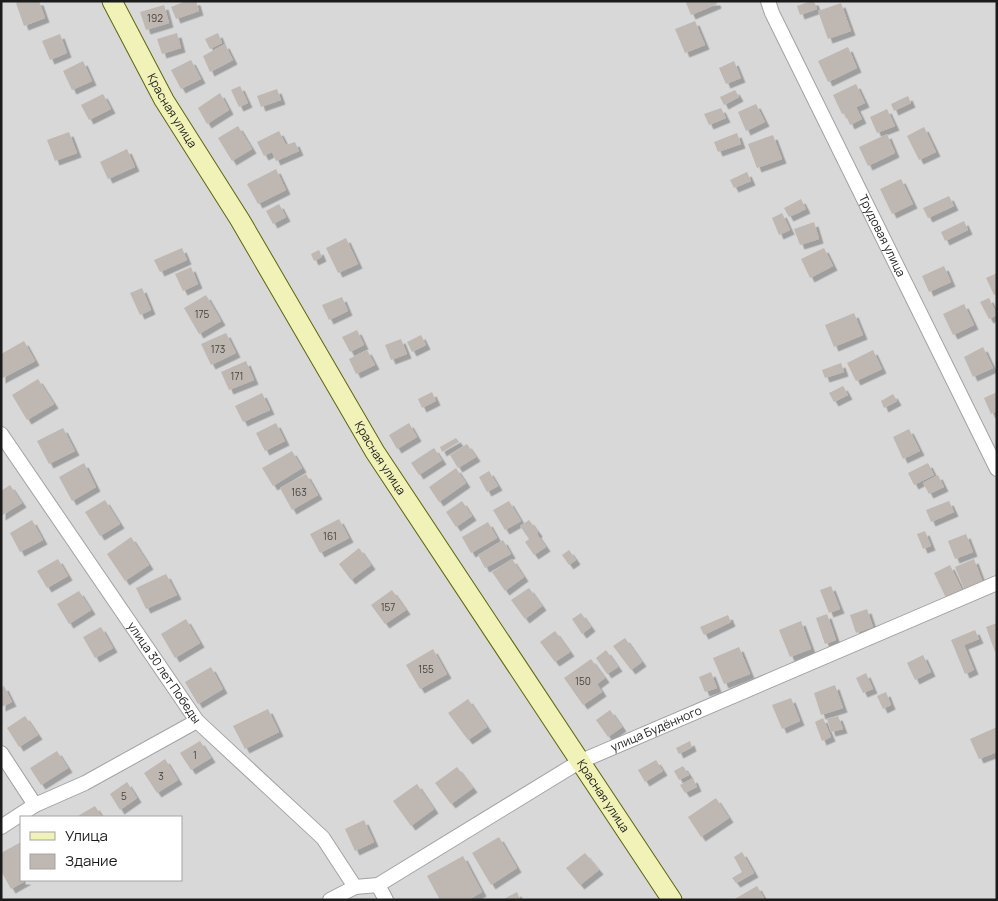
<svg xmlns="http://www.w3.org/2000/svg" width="998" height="901" font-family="Manrope,sans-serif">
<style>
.residential{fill:#d9d8d8;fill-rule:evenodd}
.building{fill:#bfb7b1;filter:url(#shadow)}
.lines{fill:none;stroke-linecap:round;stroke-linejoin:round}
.street-casing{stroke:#a2a2a2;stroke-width:16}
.secondary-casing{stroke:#5d650e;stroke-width:21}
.street{stroke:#fff;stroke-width:14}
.secondary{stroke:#f0f2b8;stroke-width:19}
.labels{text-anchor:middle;stroke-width:4.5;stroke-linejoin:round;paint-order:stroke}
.number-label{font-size:10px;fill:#444240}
.street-label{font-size:12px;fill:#1b1b1b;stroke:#fff}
</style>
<defs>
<filter id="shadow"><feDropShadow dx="4.5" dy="4.5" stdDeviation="0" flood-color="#0004"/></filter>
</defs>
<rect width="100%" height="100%" fill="#ebe8e1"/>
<path class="residential" d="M1,1H997V900H1ZM21,817H181V880H21Z"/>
<g class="building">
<polygon points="20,1 39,1 45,18 24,26 16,3"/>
<polygon points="186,1 196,1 199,11 176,19 171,7"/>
<polygon points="690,1 716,1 717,4 691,15 686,3"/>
<polygon points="811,1 814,1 817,9 800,15 797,6"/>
<polygon points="841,3 851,31 828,39 818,11"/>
<polygon points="164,5 169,23 146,30 140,12"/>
<polygon points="695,21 705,45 685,53 675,29"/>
<polygon points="177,33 181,48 162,54 157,39"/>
<polygon points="218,33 222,43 210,49 205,39"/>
<polygon points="60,34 67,53 50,60 42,41"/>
<polygon points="225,44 233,60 210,72 203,56"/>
<polygon points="848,47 857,68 828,82 818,61"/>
<polygon points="191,60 201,79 181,89 171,70"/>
<polygon points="83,61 92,81 72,90 63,71"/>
<polygon points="734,61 741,78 726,84 719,68"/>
<polygon points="856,84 865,103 856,107 862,119 850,125 845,113 842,114 833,95"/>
<polygon points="240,86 248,103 239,107 231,90"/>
<polygon points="277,89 281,100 261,107 257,96"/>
<polygon points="735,90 739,97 724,105 720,97"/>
<polygon points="220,93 229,110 207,124 198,108"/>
<polygon points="103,94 111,109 89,120 81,105"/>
<polygon points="908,96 911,103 894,111 891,104"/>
<polygon points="756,104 765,122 746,131 738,112"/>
<polygon points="721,108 726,118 709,125 704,114"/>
<polygon points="887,109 895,126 877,133 870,117"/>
<polygon points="238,126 252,149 232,161 218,138"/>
<polygon points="924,127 936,152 919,160 907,136"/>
<polygon points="279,131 286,145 295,142 299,151 276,161 272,152 264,156 257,142"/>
<polygon points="69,132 77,153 55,161 47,140"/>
<polygon points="737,133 741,144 718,152 714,142"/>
<polygon points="887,134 895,153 868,166 859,147"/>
<polygon points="773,135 782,159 757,168 748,144"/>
<polygon points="127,149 135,167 108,179 100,162"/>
<polygon points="276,169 286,190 258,204 247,184"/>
<polygon points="747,172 751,181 734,188 730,180"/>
<polygon points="901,179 913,204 892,214 880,189"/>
<polygon points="949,196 954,206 928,218 923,208"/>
<polygon points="801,199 806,209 789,217 784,208"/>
<polygon points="279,204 286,217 273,224 266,211"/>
<polygon points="782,213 790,230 779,235 772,218"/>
<polygon points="964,221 968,230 945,241 941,232"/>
<polygon points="814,222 819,239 800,245 794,229"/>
<polygon points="346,238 358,264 338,273 326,248"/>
<polygon points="182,248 187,260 160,272 154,260"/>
<polygon points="824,248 833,266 810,278 801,259"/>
<polygon points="319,250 322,257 314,261 311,254"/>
<polygon points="944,266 951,282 929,292 922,276"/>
<polygon points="191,267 198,284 183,291 175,274"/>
<polygon points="997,273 997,294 994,295 986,278"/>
<polygon points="142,288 151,310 140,315 130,293"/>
<polygon points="206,295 221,321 199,334 184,308"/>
<polygon points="342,297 348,311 329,320 322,305"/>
<polygon points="989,298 997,315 989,319 980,302"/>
<polygon points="964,304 974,325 953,335 943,314"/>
<polygon points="854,313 863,335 834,347 825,325"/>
<polygon points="357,330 364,345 350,352 342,337"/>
<polygon points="226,333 236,353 211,365 201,344"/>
<polygon points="421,335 426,345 412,352 407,342"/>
<polygon points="401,339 407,354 391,360 385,345"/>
<polygon points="24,341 35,361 1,379 1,354"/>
<polygon points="983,347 993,368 973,377 964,357"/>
<polygon points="367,350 375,365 356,374 349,359"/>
<polygon points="873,350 882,369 856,381 847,363"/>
<polygon points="246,361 254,380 229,390 221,372"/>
<polygon points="841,363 844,372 825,378 822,370"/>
<polygon points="38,379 54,404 27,420 12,395"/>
<polygon points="843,386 848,395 834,402 829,393"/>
<polygon points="432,392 436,401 422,408 418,399"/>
<polygon points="997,392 997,411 991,414 984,398"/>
<polygon points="262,393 270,410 243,422 235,406"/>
<polygon points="893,394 897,401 884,408 881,401"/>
<polygon points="276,423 285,441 265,451 256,433"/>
<polygon points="409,423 417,437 397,449 389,435"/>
<polygon points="63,428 75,451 49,464 37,441"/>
<polygon points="909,429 920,451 903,459 893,437"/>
<polygon points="456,438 459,442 442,452 440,447"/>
<polygon points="467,444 476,457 458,468 450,455"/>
<polygon points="434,448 442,460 419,475 411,463"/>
<polygon points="292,451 302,468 273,486 262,468"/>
<polygon points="84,463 96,487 72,501 59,477"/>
<polygon points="928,463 934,475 914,485 908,473"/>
<polygon points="456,468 466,483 439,502 429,487"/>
<polygon points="489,471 498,486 487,492 479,477"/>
<polygon points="306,474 318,495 292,510 280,488"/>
<polygon points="938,475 944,487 929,494 923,483"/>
<polygon points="10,485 22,503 1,516 1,491"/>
<polygon points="105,500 120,524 100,536 85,512"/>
<polygon points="462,501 472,516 456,527 446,512"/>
<polygon points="509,501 521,521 505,530 493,510"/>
<polygon points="949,501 954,512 931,522 926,510"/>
<polygon points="339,519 349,538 320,553 310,534"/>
<polygon points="32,520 43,540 20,552 10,533"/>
<polygon points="529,520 538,532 537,534 546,547 534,555 525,542 529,539 520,526"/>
<polygon points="488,522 497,538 471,553 462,537"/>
<polygon points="925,531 931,546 923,549 917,534"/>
<polygon points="966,534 973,552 955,559 948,541"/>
<polygon points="131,537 149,565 125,581 107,554"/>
<polygon points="503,540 511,554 485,568 478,555"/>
<polygon points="359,548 371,565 351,580 339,564"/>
<polygon points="569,550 576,560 569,565 562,555"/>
<polygon points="58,559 68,576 47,588 37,571"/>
<polygon points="512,559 524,577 505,591 492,572"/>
<polygon points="974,559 983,583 965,591 955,567"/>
<polygon points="950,565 962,590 946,598 934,573"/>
<polygon points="166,574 177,595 146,609 136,588"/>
<polygon points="831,586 840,609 829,613 820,590"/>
<polygon points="529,588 542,606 525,619 511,600"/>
<polygon points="392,590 406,610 385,624 371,605"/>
<polygon points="79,591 91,610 69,624 57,604"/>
<polygon points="867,609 873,627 856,633 850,615"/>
<polygon points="581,613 591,627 582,634 572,619"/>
<polygon points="827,614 836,640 825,644 816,618"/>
<polygon points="728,615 731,622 704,635 700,627"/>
<polygon points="186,619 200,643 175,658 161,634"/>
<polygon points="801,621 811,649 790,657 779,630"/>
<polygon points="997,623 997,651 995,652 986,627"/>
<polygon points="101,627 113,648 95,658 83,637"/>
<polygon points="975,630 979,639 964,645 974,670 965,674 951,640"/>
<polygon points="555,631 570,652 555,662 540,642"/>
<polygon points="625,638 642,662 631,670 613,646"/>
<polygon points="739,647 750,674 724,684 713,658"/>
<polygon points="433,649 447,674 420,689 406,665"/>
<polygon points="606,650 618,667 607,674 596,658"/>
<polygon points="923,655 931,672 915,680 907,663"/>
<polygon points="591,659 605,678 597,684 602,692 583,705 564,678"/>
<polygon points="211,667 223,689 198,704 185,682"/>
<polygon points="711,672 717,688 705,692 699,677"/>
<polygon points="866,673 873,689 863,693 856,678"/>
<polygon points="835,685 843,708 821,715 814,693"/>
<polygon points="4,686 12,702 1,707 1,688"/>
<polygon points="886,692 891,705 883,709 877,696"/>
<polygon points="791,698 800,721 782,729 772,705"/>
<polygon points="468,699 487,727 468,740 448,713"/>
<polygon points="268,709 279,732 245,749 233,726"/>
<polygon points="610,710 622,727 608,737 596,720"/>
<polygon points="25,716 38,735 19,747 7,728"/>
<polygon points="838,716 843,729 831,732 827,719"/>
<polygon points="823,718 831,737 822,741 815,722"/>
<polygon points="997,727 997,752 979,759 970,739"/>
<polygon points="200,741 211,758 191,770 180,753"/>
<polygon points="690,741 692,747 679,754 676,748"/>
<polygon points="57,751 68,768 41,785 30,768"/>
<polygon points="165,759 178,780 157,793 144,773"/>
<polygon points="656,760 663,771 645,782 638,770"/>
<polygon points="683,766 689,775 679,780 674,771"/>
<polygon points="457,767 473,788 451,804 435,783"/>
<polygon points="693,778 697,787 685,793 680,785"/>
<polygon points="127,782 137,798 120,810 110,794"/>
<polygon points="417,784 434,809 411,826 393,801"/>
<polygon points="716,798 729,818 701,837 688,817"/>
<polygon points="95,806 102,817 76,817"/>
<polygon points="364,820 374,842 355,851 345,829"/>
<polygon points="499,837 517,868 491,885 472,853"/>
<polygon points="21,842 21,880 27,880 11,889 1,871 1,853"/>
<polygon points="742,852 754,873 736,883 732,878 742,872 734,857"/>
<polygon points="585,853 599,870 580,885 566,868"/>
<polygon points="463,856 482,892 468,900 440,900 427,876"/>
<polygon points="757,886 764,898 761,900 733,900"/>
<polygon points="517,892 520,900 502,900"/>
</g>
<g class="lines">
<defs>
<g id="street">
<path id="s1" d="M768,1L772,13L997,469"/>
<path id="s2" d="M1,434L197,721L323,838L355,887"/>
<polyline points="1,753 35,805"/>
<polyline points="1,827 35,805 85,783 197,721"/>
<polyline points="378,885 386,900"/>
<path id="s3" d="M330,900L355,887L378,885L579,762L997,583"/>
</g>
<g id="secondary">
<path id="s4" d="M112,1L164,100L240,220L375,452L672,900"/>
</g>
</defs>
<use href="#street" class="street-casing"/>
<use href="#secondary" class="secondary-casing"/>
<use href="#street" class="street"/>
<use href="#secondary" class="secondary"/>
</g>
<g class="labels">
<g class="number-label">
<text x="155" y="22">192</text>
<text x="202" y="318">175</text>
<text x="218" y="353">173</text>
<text x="237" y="380">171</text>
<text x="299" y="496">163</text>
<text x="330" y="540">161</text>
<text x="388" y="611">157</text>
<text x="426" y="673">155</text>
<text x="583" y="685">150</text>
<text x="195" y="759">1</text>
<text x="161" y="780">3</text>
<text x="124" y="800">5</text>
</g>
<g class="street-label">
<text dy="4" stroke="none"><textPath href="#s4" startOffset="125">Красная улица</textPath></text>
<text dy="4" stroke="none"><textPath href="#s1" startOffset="261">Трудовая улица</textPath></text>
<text dy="4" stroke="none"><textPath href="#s4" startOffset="530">Красная улица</textPath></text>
<text dy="4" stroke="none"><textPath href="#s2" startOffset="289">улица 30 лет Победы</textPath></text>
<text dy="4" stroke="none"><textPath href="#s3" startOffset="371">улица Будённого</textPath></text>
<text dy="4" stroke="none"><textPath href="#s4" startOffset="935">Красная улица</textPath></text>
</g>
</g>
<rect width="998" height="901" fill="none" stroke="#1b1b1b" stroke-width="5"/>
<rect x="20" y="816" width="162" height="65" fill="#ffffff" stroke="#a4a4a4"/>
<rect x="30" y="832" width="25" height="8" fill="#f0f2b8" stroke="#a4a4a4"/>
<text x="65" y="841" font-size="15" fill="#1b1b1b">Улица</text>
<rect x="30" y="854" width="25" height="15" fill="#bfb7b1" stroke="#a4a4a4"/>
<text x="65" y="866" font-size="15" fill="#1b1b1b">Здание</text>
</svg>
